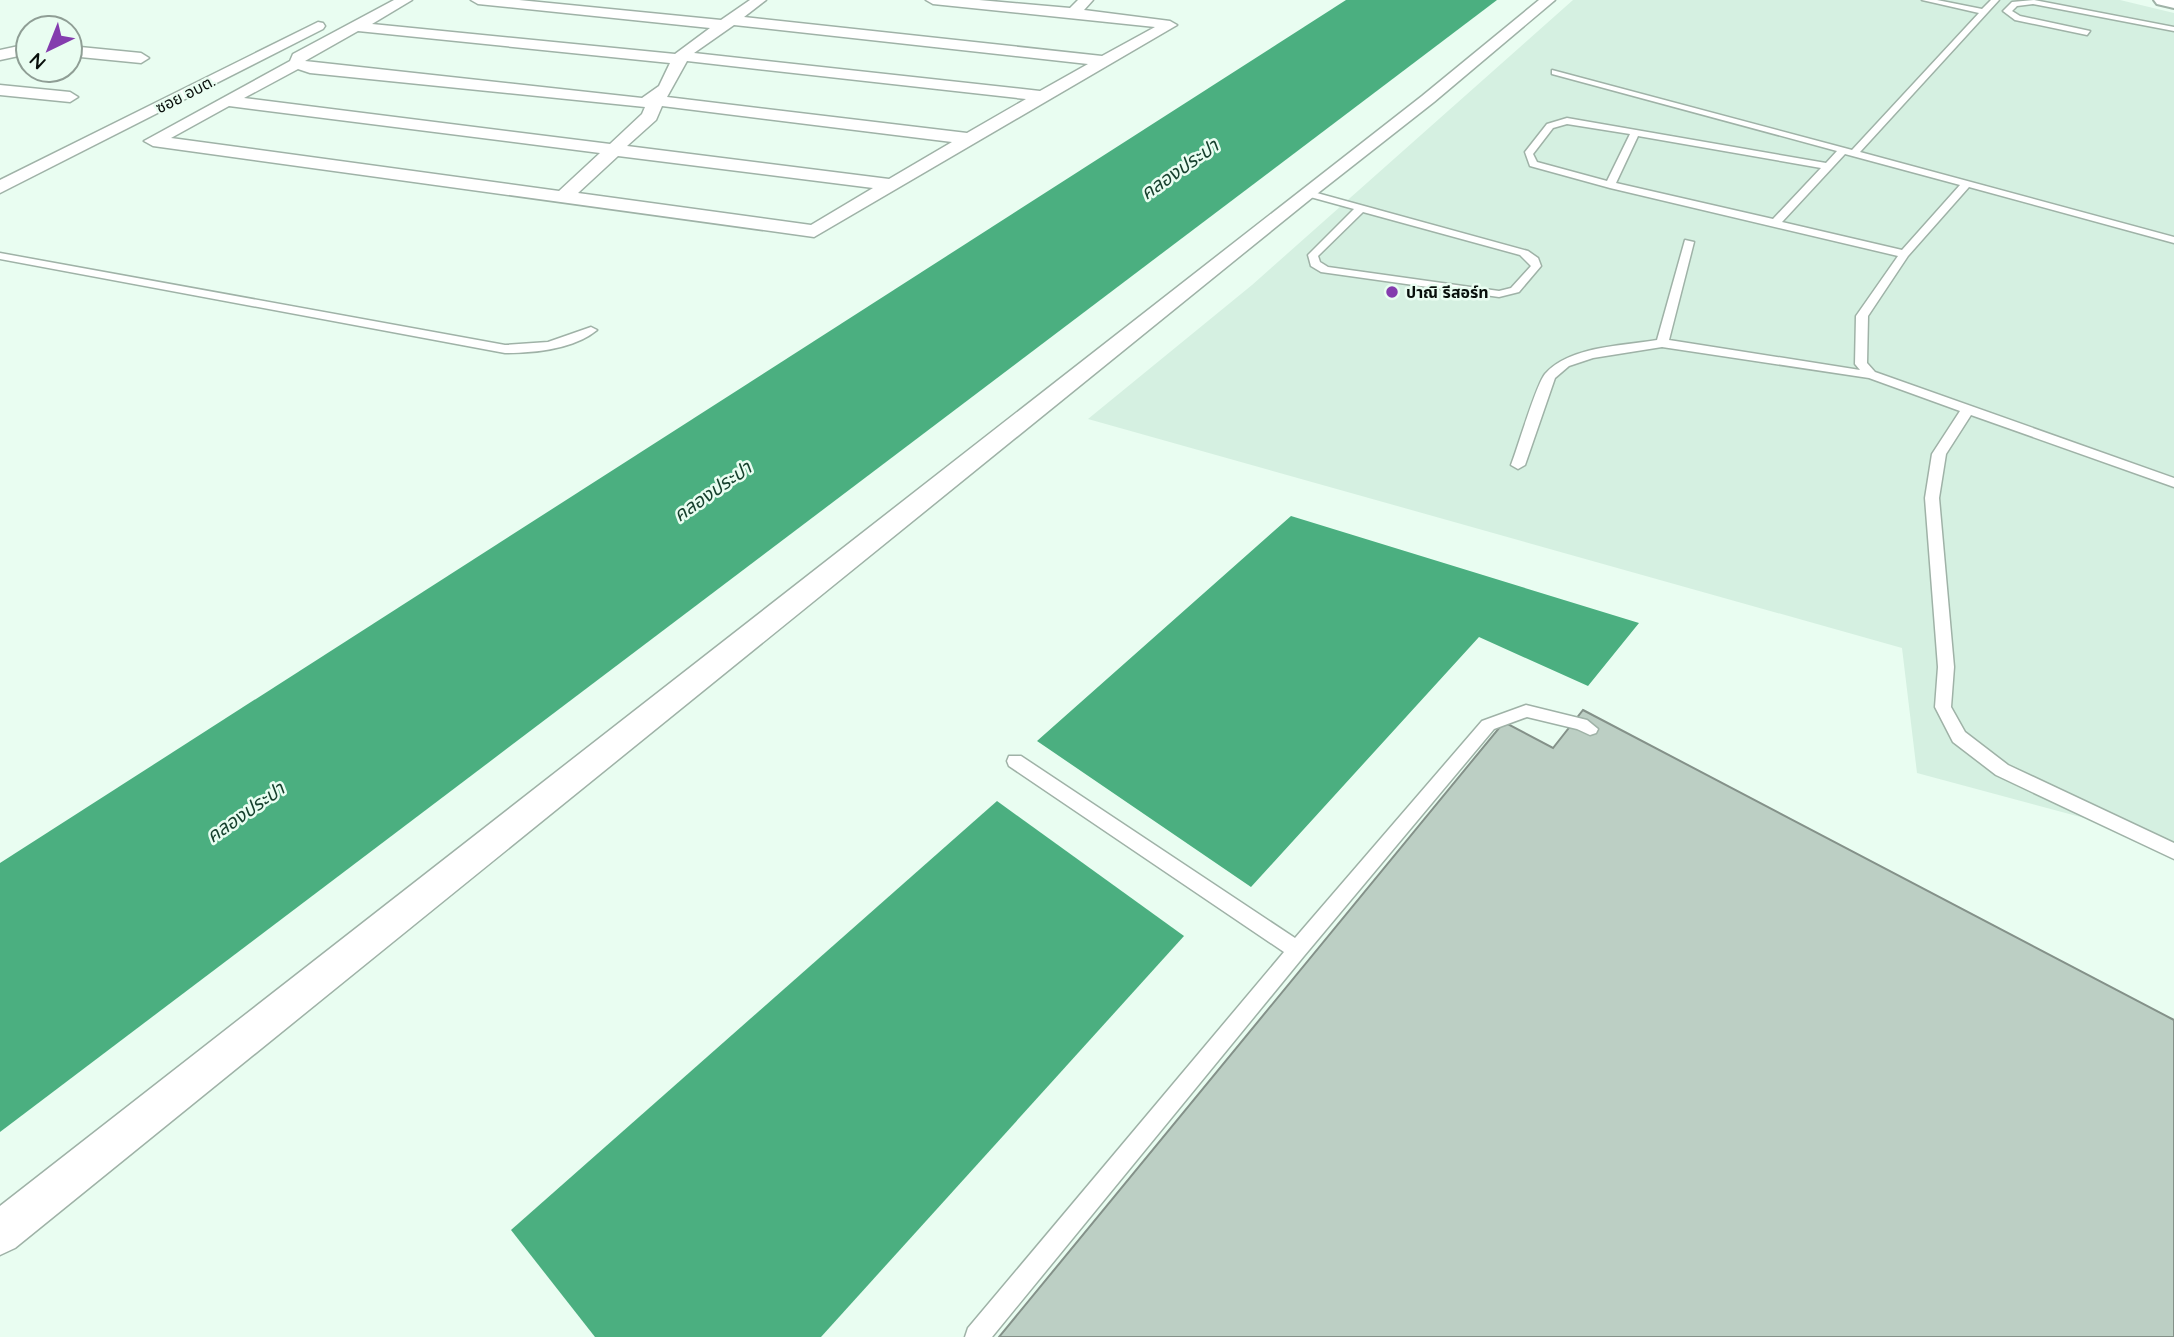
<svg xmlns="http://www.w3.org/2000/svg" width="2174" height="1337" font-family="Quicksand,'Noto Sans Thai',sans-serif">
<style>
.built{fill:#d5f0e1}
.water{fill:#4baf80}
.building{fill:#bccfc4;stroke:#849189;stroke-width:2}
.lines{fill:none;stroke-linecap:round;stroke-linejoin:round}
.lane-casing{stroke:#9fb2a7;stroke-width:3}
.street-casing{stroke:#9fb2a7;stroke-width:3}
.primary-casing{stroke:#9fb2a7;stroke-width:4}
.lane{fill:#fff;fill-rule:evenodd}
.street{fill:#fff;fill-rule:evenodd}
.primary{fill:#fff;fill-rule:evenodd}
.poi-dot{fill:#843cae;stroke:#e9fdf1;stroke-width:2.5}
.labels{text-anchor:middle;stroke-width:5;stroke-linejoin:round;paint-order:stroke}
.far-street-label{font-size:16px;fill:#080f0b;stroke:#e9fdf1}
.far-poi-label{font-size:16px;font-weight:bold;fill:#080f0b;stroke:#e9fdf1;text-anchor:start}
.water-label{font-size:19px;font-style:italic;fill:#16402d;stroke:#e9fdf1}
</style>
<rect width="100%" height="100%" fill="#e9fdf1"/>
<polygon class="built" points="1573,0 2120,0 2174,13 2174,842 1917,773 1902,648 1088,419 1252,285"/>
<g class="water">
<polygon points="1346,0 1497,0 0,1132 0,863"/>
<polygon points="1291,516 1639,623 1588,686 1479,637 1251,887 1037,741"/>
<polygon points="997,801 1184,936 821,1337 595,1337 511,1230"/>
</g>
<polygon class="building" points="1583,710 2174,1020 2174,1337 999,1337 1504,722 1553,748"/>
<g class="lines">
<defs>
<g id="lane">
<path d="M1922,0H1937L1982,9L1991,0H1999L1860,152L2174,237V243L1969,187L1908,256L1868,316L1867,363L1875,372L2174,478V487L1971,415L1946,454L1939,498L1954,667L1951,707L1965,732L2008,765L2174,843V859L1996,775L1953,742L1935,707L1938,667L1925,498L1932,454L1960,411L1869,378L1662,347L1593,358L1569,366L1555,378L1525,465L1518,469L1511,465C1518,447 1536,385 1545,374C1569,346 1623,346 1657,340L1685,240L1694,242L1669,340L1860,370L1855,364L1856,316L1898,256L1610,188L1530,166L1525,152L1547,124L1567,118L1826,163L1837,151L1552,74V70L1852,150L1979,13ZM1567,124L1630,134L1607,181L1537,162L1533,154L1553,128ZM1638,136L1821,168L1773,219L1616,183ZM1845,154L1960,185L1902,250L1782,222Z"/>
<polygon points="2034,0 2174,27 2174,31 2033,4 2017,6 2012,11 2020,16 2090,31 2087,35 2015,20 2003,11 2012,2"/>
<path d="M1306,190L1528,251L1538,258L1541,266L1519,292L1499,297L1321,272L1311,266L1308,255L1354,209L1303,195V191ZM1363,212L1520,255L1531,266L1511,288L1499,291L1328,267L1320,262L1318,256Z"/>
<path d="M0,253L505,345L548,342L591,327L597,330C574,349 534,353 505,353L0,259Z"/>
<polygon points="1526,705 1587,720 1598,729 1596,733 1590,735 1577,729 1527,717 1494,729 1304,956 992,1337 965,1337 968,1328 1284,952 1009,766 1007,761 1009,756 1021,756 1295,938 1482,721"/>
</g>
<g id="street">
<path d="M394,0H412L372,24L675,54L710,28L478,4L471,0H519L721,20L750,0H766L744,17L1102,56L1155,27L933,4L926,0H979L1070,8L1078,0H1093L1084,10L1170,21L1177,25L814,237L153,146L144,141L290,61L293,54ZM734,25L1088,64L1040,91L694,53ZM358,31L670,63L659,86L642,98L305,61ZM687,61L1026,99L967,133L667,97ZM298,69L310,73L645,107L642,114L610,144L244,98ZM229,106L600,153L559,191L171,138ZM662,106L952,142L889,179L627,146L656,120ZM618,156L873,188L811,225L578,193Z"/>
<polygon points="1539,0 1555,0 1434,102 1313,197 15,1248 0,1255 0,1206 1422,96"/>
<polygon points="318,22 323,23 325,26 323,29 0,193 0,180"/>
<polygon points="28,44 28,54 0,60 0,50"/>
<polygon points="70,46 141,53 149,58 141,63 70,56"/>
<polygon points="0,85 70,92 78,97 70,102 0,95"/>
</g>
<polygon id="primary" points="2154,0 2174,0 2174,8 2157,4"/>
</defs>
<use href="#lane" class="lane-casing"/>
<use href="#street" class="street-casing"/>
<use href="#primary" class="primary-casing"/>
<use href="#lane" class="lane"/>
<use href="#street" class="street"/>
<use href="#primary" class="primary"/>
</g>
<circle class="poi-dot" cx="1392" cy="292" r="7"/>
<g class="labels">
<g class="far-street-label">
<text transform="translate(185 94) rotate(-27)" y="6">ซอย อบต.</text>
</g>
<g class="far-poi-label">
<text x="1406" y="298">ปาณิ รีสอร์ท</text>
</g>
<g class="water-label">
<text transform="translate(1179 169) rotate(-35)" y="7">คลองประปา</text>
<text transform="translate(712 491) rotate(-35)" y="7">คลองประปา</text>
<text transform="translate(245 812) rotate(-35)" y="7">คลองประปา</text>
</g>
</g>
<g transform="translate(49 49) rotate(223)"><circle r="33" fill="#e9fdf1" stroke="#8f9e95" stroke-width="2"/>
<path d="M0-5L12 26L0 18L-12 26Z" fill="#843cae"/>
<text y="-10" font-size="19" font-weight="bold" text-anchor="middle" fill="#080f0b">N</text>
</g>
</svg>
